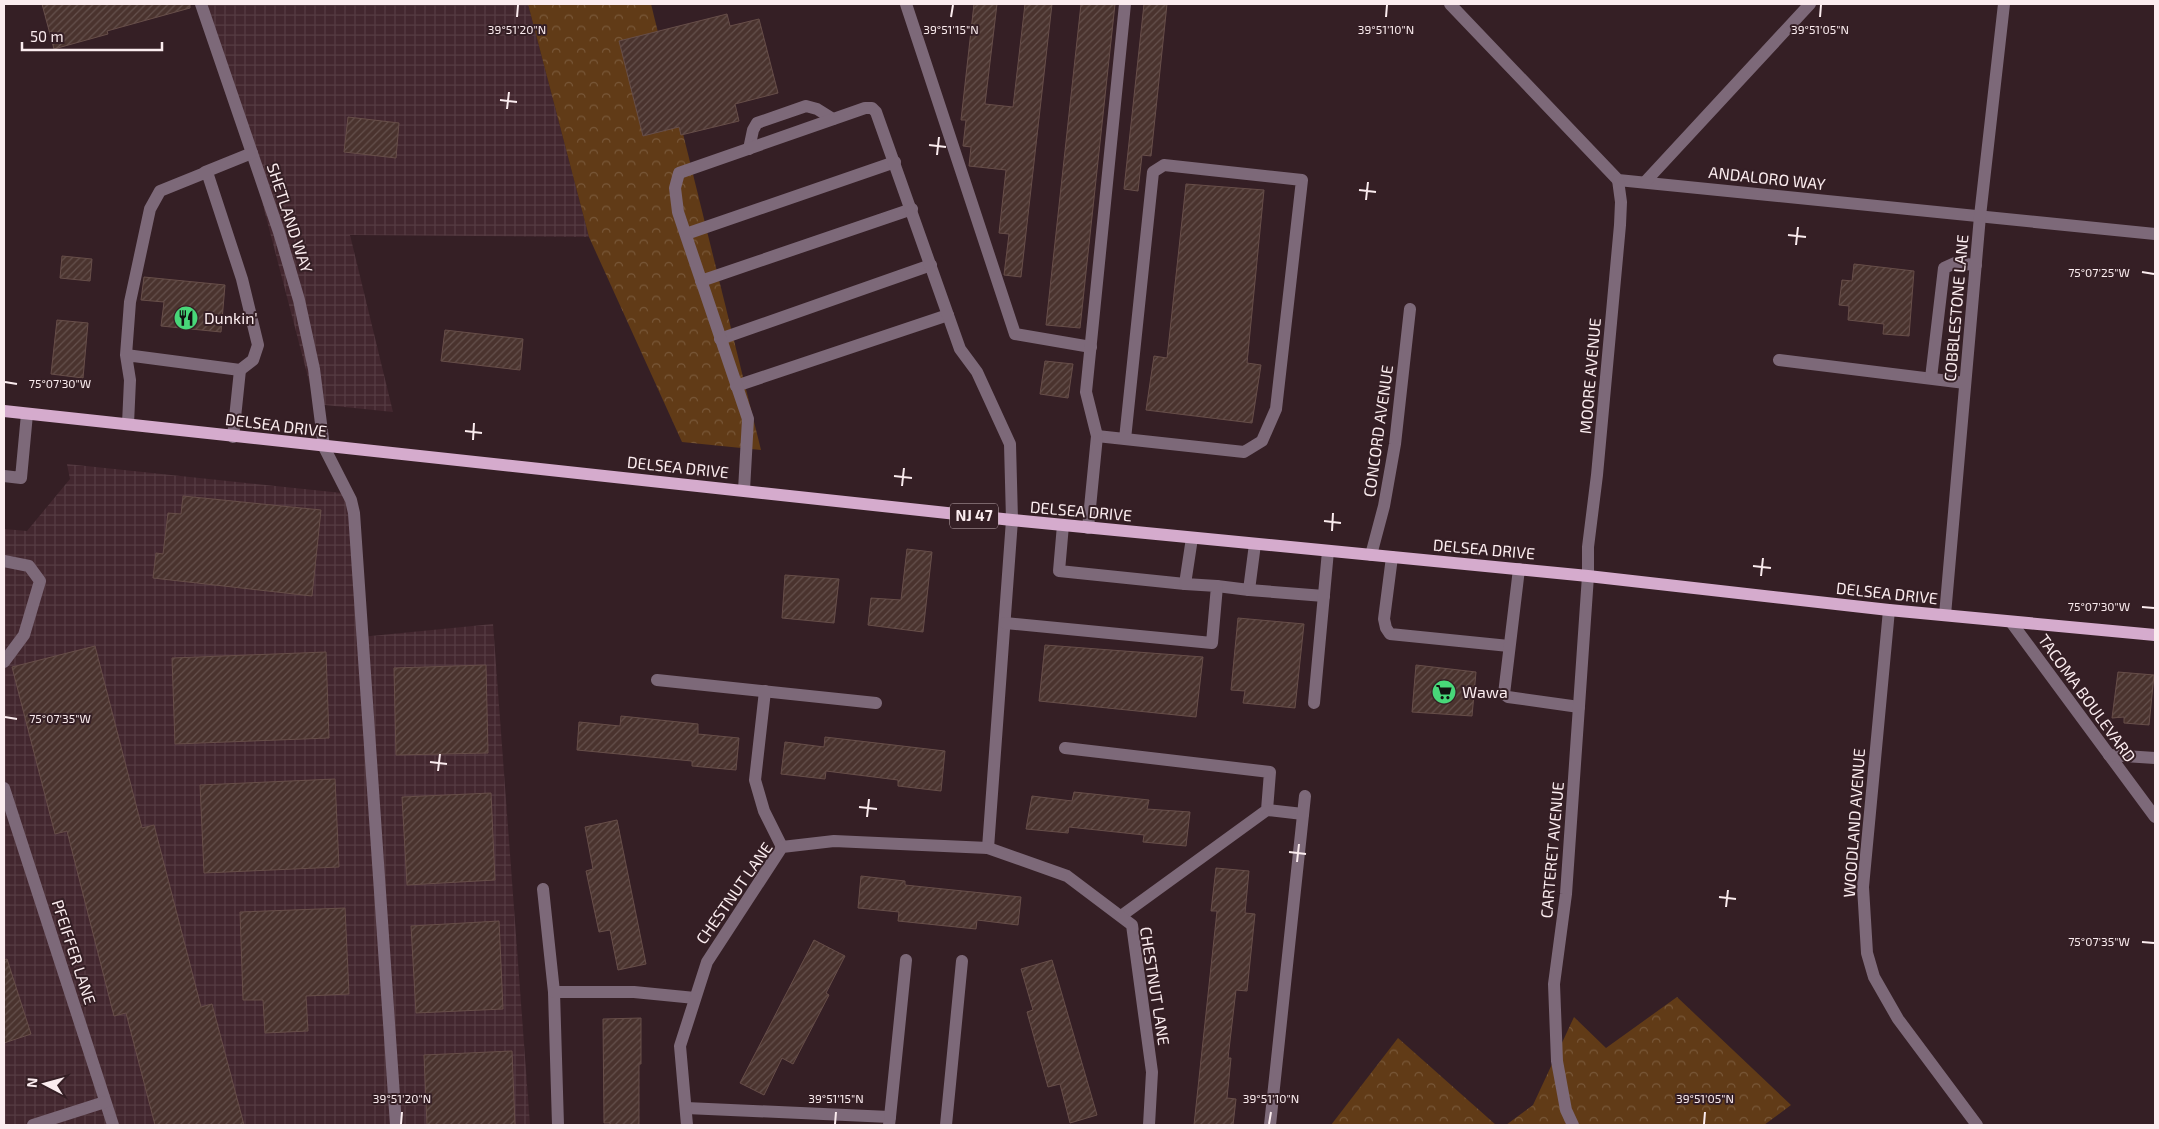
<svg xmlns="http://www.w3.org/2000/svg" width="2159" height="1129" font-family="'Exo 2',sans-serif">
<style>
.industrial{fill:url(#industrial-grid)}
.forest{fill:url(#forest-crowns)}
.building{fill:url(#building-hatch);stroke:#674e49}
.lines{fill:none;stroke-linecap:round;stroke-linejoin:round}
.minor{stroke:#7d6979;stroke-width:12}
.major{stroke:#d5abcd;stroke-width:12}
.ticks{fill:none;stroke:#fbecef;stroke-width:2}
.labels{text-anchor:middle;stroke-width:4;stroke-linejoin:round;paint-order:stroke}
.shield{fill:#351f25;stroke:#c0aeb2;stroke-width:1}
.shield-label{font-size:15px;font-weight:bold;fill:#fbecef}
.street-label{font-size:16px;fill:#fbecef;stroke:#351f25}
.poi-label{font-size:16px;fill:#fbecef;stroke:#351f25;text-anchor:start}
.ticks-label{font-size:12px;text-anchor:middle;fill:#fbecef;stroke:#351f25;stroke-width:4;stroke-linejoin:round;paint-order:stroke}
</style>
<defs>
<pattern id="industrial-grid" width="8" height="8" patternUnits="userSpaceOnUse" patternTransform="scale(1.25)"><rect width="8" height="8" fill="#43272f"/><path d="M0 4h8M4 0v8" fill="none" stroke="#563c43"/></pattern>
<pattern id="forest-crowns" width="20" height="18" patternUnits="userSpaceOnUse" patternTransform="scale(1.25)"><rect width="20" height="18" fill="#613b17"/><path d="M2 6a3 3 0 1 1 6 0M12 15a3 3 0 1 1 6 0" fill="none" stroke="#795839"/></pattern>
<pattern id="building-hatch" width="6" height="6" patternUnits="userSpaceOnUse" patternTransform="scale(1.25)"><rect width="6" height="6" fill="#4a332e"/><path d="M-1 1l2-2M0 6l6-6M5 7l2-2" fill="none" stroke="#65514d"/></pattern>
</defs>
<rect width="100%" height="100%" fill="#351f25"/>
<g class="industrial">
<polygon points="201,4 528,4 589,237 350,235 393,412 315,404 221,45"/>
<polygon points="67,464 351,494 361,637 493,624 530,1125 4,1125 4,529 27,531 70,479"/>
</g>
<g class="forest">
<polygon points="528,4 651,4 761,450 682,442 589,237"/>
<polygon points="1677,997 1791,1105 1764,1125 1506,1125 1533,1105 1574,1017 1606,1048"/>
<polygon points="1398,1038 1496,1125 1331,1125"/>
</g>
<g class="building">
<polygon points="42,4 190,4 190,8 107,31 108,34 54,49"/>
<polygon points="974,4 997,4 985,104 1013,107 1025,4 1052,4 1021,277 1004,275 1009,234 999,233 1006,170 969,166 971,147 963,146 966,120 961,120"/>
<polygon points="1081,4 1115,4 1080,328 1046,325"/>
<polygon points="1144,4 1167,4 1151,156 1142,155 1138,191 1124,189"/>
<polygon points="727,14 730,26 759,19 778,93 735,104 739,121 681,135 679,127 643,136 619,41"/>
<polygon points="348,117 399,123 396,158 344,152"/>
<polygon points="1186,184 1264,190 1247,363 1261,365 1252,423 1146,410 1154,356 1167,358"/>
<polygon points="62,256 92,259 90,281 60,278"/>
<polygon points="1854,264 1914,271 1909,336 1883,334 1884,324 1848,320 1849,306 1839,305 1842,280 1852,281"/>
<polygon points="144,277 225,285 221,332 161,326 164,302 141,300"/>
<polygon points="57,320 88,323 83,378 51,374"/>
<polygon points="445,330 523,339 520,370 441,361"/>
<polygon points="1045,361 1073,364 1068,398 1040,394"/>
<polygon points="183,496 321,510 312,596 153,578 156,553 163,554 168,513 181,514"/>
<polygon points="907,549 932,552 923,632 868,625 871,598 901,600"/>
<polygon points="785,575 839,579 834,623 782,618"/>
<polygon points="1238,618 1304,624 1295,708 1243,703 1245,691 1231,690"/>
<polygon points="1045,645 1203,657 1196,717 1039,701"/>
<polygon points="95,646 142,828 154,825 201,1007 212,1004 244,1125 155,1125 126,1013 114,1016 67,831 55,834 12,667"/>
<polygon points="326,652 329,738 175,744 172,658"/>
<polygon points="486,665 488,753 396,755 394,668"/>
<polygon points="1416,665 1476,672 1472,716 1412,712"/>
<polygon points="2118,672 2154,675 2149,725 2124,723 2124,717 2112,718"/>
<polygon points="621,716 698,724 698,734 739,738 736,770 692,766 692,761 577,750 579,722 620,726"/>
<polygon points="825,737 945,751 941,791 898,786 898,780 826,771 825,779 781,774 785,742 824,747"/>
<polygon points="335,779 339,867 204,873 200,785"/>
<polygon points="1074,792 1149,800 1147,809 1190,812 1186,846 1143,842 1144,835 1069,827 1068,833 1026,829 1032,796 1072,801"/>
<polygon points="491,793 495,880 407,885 402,797"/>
<polygon points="617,820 646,964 618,970 610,930 599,932 586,871 593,869 585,827"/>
<polygon points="1216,868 1249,871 1245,913 1255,914 1247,991 1236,990 1228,1058 1231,1058 1227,1098 1236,1099 1233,1125 1194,1125 1217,911 1211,911"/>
<polygon points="861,876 905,881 905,885 1021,897 1018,925 977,920 976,929 898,921 899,912 858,908"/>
<polygon points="345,908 349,994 306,996 308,1031 265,1033 263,1000 243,1000 240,912"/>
<polygon points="499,921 503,1009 416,1013 411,926"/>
<polygon points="814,940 845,956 826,993 829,995 793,1064 782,1058 764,1095 740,1083"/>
<polygon points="7,959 31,1034 4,1043 4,960"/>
<polygon points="1052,960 1097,1115 1070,1123 1060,1084 1048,1087 1027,1012 1033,1010 1021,969"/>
<polygon points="641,1018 641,1064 639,1064 639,1125 610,1125 610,1123 604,1123 603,1019"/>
<polygon points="512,1051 515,1125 427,1125 424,1055"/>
</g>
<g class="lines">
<g class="minor">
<polyline points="201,4 279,232 299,300 314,369 324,447 351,500 354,513 396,1125"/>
<polyline points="906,4 1015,334 1091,347"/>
<polyline points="1450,4 1618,180 2155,234"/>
<polyline points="749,149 753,130 757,123 806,106 817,109 833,119"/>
<polyline points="205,172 252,153"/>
<polyline points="1646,181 1810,4"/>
<polyline points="686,234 895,162"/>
<polyline points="701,281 912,209"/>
<polyline points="720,339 931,265"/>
<polyline points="126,355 240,370 253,360 258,345 242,279 207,172 160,191 150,209 130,302 126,355 130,380 128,424"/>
<polyline points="1779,360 1965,383"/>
<polyline points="1931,378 1944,268 1955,263 1976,265"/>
<polyline points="736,386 948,315"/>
<polyline points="1097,436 1244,452 1262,441 1276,409 1302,180 1164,165 1153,172 1125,439"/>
<polyline points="233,437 240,370"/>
<polyline points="4,476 21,478 27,414"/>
<polyline points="744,490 748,419 678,212 675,188 679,173 865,108 872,108 876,112 960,349 977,372 1010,444 1012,520 988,848"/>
<polyline points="1063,525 1059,571 1185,584"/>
<polyline points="1088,528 1097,436 1086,392 1125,4"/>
<polyline points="1371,555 1384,506 1395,444 1410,309"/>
<polyline points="1392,557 1384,619 1386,628 1390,634 1509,646"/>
<polyline points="4,561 29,566 40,581 24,635 4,662"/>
<polyline points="1519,569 1504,694 1508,697 1579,707"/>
<polyline points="1217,586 1249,590 1255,544"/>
<polyline points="1249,590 1324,596"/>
<polyline points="1889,610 1863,887 1867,953 1874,977 1898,1019 1977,1125"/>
<polyline points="1945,615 1980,216 2004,4"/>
<polyline points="2011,622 2155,817"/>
<polyline points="1005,623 1212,643 1217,586 1185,584 1192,538"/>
<polyline points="657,680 876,703"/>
<polyline points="765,691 755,780 764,811 782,847"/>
<polyline points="1314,703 1328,551"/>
<polyline points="1065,748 1270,772 1267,810 1121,916"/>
<polyline points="2109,755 2155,758"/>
<polyline points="4,788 113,1125"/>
<polyline points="1267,810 1303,814"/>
<polyline points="543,889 554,992 558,1125"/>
<polyline points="554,992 634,992 695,998"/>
<polyline points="686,1108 890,1117 889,1125"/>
<polyline points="890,1117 906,960"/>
<polyline points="33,1125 105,1102"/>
<polyline points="687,1125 680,1046 707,962 782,847 834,841 988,848 1067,876 1132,925 1152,1072 1149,1125"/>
<polyline points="946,1125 962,961"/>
<polyline points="1270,1125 1305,796"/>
<polyline points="1573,1125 1566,1110 1557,1061 1554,984 1566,894 1588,576 1588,547 1597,475 1620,225 1621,202 1618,180"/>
</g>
<polyline class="major" points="4,411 1012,520 1588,576 1889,610 2155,635"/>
</g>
<path class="ticks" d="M517,17L518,5M951,17L953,5M1386,17L1387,5M1820,17L1821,5M500,100L517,102M507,109L509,92M929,145L946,147M937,155L939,137M1359,190L1376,192M1366,200L1368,182M1788,235L1806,237M1796,245L1798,227M2142,272L2154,274M5,382L17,384M465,431L482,433M473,440L474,423M894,476L912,478M902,486L904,468M1324,521L1341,523M1332,531L1333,513M1753,566L1771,568M1761,576L1763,558M2142,607L2154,608M5,717L17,719M430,762L447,764M438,771L440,754M859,807L877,809M867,817L869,799M1289,852L1306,854M1297,862L1299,844M1719,897L1736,899M1726,907L1728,890M2142,942L2154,943M401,1124L402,1112M835,1124L836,1112M1269,1124L1271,1112M1704,1124L1705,1112"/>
<defs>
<symbol id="restaurant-disc" viewBox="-11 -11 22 22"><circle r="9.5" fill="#48d779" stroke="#351f25"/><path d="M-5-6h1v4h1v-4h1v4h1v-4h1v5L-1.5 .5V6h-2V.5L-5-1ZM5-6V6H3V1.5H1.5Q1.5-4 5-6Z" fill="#111"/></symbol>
<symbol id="supermarket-disc" viewBox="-11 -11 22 22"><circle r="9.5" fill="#48d779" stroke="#351f25"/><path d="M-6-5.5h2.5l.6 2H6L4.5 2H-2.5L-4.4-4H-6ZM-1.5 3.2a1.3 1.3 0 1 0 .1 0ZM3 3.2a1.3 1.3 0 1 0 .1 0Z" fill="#111"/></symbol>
</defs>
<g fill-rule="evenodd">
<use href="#restaurant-disc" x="172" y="304" width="28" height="28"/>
<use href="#supermarket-disc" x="1430" y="678" width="28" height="28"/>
</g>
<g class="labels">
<rect class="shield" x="950" y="503.5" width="48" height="25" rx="4"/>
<g class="shield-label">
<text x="974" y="521">NJ 47</text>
</g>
<g class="street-label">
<text transform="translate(1767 178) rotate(6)" y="6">ANDALORO WAY</text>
<text transform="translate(290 218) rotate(72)" y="6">SHETLAND WAY</text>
<text transform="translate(1956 308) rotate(-85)" y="6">COBBLESTONE LANE</text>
<text transform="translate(1590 376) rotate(-85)" y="6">MOORE AVENUE</text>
<text transform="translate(276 425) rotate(7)" y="6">DELSEA DRIVE</text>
<text transform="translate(1378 431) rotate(-82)" y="6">CONCORD AVENUE</text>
<text transform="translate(678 467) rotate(6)" y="6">DELSEA DRIVE</text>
<text transform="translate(1081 511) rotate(5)" y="6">DELSEA DRIVE</text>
<text transform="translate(1484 549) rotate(5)" y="6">DELSEA DRIVE</text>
<text transform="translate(1887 593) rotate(6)" y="6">DELSEA DRIVE</text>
<text transform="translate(2087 698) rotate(54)" y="6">TACOMA BOULEVARD</text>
<text transform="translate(1854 823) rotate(-86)" y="6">WOODLAND AVENUE</text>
<text transform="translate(1552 850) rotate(-85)" y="6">CARTERET AVENUE</text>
<text transform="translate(734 893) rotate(-55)" y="6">CHESTNUT LANE</text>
<text transform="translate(74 952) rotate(72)" y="6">PFEIFFER LANE</text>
<text transform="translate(1155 986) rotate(81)" y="6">CHESTNUT LANE</text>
</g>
<g class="poi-label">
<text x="204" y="324">Dunkin'</text>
<text x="1462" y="698">Wawa</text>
</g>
</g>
<g class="ticks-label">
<text x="517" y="34">39°51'20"N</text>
<text x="951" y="34">39°51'15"N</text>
<text x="1386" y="34">39°51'10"N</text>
<text x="1820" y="34">39°51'05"N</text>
<text x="2099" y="277">75°07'25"W</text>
<text x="60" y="388">75°07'30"W</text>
<text x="2099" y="611">75°07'30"W</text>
<text x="60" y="723">75°07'35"W</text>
<text x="2099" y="946">75°07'35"W</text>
<text x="402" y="1103">39°51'20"N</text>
<text x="836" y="1103">39°51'15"N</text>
<text x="1271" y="1103">39°51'10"N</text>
<text x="1705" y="1103">39°51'05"N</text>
</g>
<rect width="2159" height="1129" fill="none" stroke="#fbecef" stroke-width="10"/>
<g transform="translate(45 1084) rotate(276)" stroke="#351f25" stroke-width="4" paint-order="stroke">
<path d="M0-4L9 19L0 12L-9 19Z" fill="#fbecef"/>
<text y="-8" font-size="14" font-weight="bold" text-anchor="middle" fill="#fbecef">N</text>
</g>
<path d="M22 42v8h140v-8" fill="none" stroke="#fbecef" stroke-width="2.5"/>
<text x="30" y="42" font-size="15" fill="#fbecef" stroke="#351f25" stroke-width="4" paint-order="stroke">50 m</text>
</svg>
